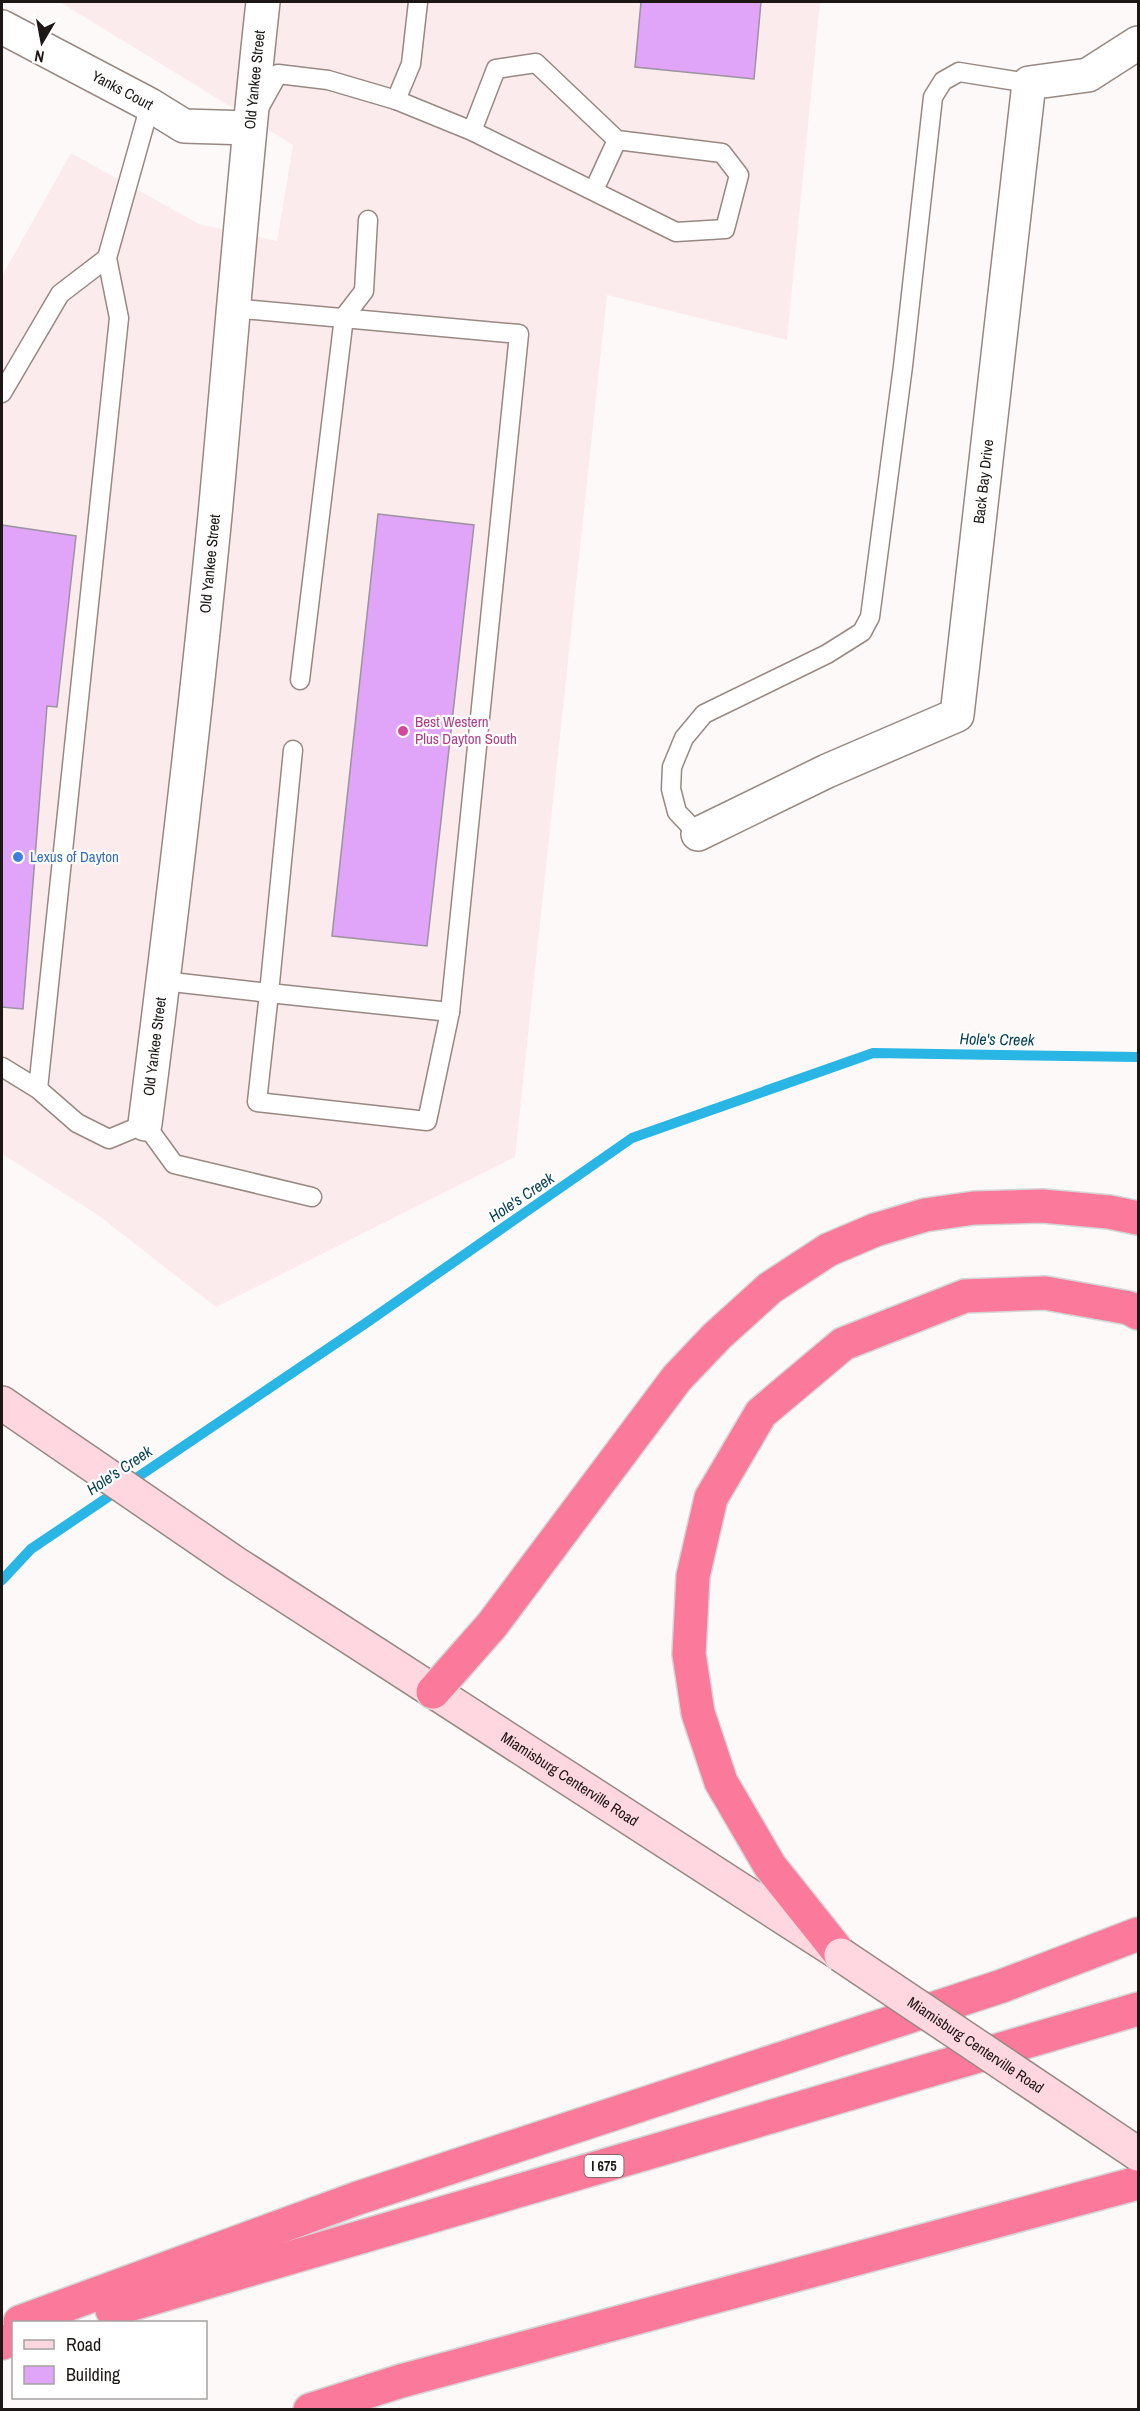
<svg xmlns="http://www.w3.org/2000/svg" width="1140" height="2411" font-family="'Archivo Narrow',sans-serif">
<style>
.commercial{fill:#fcebed}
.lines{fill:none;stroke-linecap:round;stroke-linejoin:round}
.stream{stroke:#29b6e4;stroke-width:10}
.building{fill:#e0a5f8;stroke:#9b939f;stroke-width:1.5}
.service-casing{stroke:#978882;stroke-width:21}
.minor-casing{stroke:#978882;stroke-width:36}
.secondary-casing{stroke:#978882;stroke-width:36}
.motorway-casing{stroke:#d6d5d5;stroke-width:36}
.service{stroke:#fff;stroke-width:18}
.minor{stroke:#fff;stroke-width:33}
.secondary{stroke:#fed7e1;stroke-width:33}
.motorway{stroke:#fb799a;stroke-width:33}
.secondary-bridge-casing{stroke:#978882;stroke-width:36;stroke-linecap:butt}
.secondary-bridge{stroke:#fed7e1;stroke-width:33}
.hotel-dot{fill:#d1479c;stroke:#fff;stroke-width:2}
.shop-dot{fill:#3f7fe0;stroke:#fff;stroke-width:2}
.labels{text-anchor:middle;stroke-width:4.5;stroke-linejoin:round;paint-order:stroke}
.shield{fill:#fff;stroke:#605c5a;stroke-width:1.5}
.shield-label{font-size:14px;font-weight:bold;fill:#1c1614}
.street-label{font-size:15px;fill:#1c1614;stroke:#fff}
.hotel-label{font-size:15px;fill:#b23c85;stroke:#fff;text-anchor:start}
.shop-label{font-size:15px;fill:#366cbe;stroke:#fff;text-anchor:start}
.water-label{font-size:16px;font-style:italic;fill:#033f52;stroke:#fff}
</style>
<rect width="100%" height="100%" fill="#fcf9f8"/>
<polygon class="commercial" points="60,2 820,2 787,340 607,295 515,1157 216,1307 98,1215 2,1154 2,276 71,153 199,224 277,241 293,145"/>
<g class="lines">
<polyline class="stream" points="2,1580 31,1549 366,1323 632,1138 873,1053 1138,1057"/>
</g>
<g class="building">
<polygon points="641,2 761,2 754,79 635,67"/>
<polygon points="378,514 474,525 427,946 332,936"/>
<polygon points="2,525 76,536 57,707 47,706 23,1009 2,1007"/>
</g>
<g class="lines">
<defs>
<g id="service">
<polyline points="396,100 411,64 418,2"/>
<polyline points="258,110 278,74 328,80 396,100 472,131 676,232 725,229 739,175 722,153 617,140 536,63 496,69 472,131"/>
<polyline points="594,190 617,140"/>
<polyline points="2,393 60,294 107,258"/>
<polyline points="300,680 344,317 364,291 368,220"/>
<polyline points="293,750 269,993 450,1012"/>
<polyline points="698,834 677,812 671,789 672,767 684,738 704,714 827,654 862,632 870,617 903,366 933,97 943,81 959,72 1029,83"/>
<polyline points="163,981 269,993 257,1102 427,1121 450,1012 519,334 232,308"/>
<polyline points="2,1067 38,1089 77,1123 109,1139 145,1124 174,1164 312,1197"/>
<polyline points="38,1089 119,318 107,258 150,105"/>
</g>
<g id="minor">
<path id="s1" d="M2,27L150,105L184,126L249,128"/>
<path id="s2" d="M698,834L827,771L957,715L1029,83L1088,75L1138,43"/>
<path id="s3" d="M145,1124C171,921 195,718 215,515C231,344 244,172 263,2"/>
</g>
<g id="secondary">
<path id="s4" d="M2,1403L235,1563L837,1952"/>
</g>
<g id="motorway">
<polyline points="433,1692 492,1625 677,1378 717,1336 770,1288 828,1250 875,1230 925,1215 974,1208 1042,1206 1109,1212 1138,1218"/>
<polyline points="841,1955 770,1866 721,1782 698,1713 689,1654 693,1576 711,1498 761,1413 843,1344 965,1296 1045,1293 1129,1308 1138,1313"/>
<polyline points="112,2310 1138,2009"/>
<polyline points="20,2322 358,2198 1002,1986 1138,1934"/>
<polyline points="2,2343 14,2339"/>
<polyline points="310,2410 401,2381 1138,2183"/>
</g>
</defs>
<use href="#service" class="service-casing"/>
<use href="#minor" class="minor-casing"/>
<use href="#secondary" class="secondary-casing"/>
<use href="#motorway" class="motorway-casing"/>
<use href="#service" class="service"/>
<use href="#minor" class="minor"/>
<use href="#secondary" class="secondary"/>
<use href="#motorway" class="motorway"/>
<defs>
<g id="secondary-bridge">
<path id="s5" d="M841,1955L1138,2154"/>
</g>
</defs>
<use href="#secondary-bridge" class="secondary-bridge-casing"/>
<use href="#secondary-bridge" class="secondary-bridge"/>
</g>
<circle class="hotel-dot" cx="403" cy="731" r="6"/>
<circle class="shop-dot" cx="18" cy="857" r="6"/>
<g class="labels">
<rect class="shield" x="584.5" y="2155" width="39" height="22" rx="4.5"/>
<g class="shield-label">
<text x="604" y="2171">I 675</text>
</g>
<g class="street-label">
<text dy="5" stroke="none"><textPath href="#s3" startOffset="1050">Old Yankee Street</textPath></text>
<text dy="5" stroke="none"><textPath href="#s1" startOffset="136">Yanks Court</textPath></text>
<text dy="5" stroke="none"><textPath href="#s2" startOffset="520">Back Bay Drive</textPath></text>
<text dy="5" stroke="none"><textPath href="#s3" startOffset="564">Old Yankee Street</textPath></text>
<text dy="5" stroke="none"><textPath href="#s3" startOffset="78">Old Yankee Street</textPath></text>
<text dy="5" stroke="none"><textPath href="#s4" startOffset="681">Miamisburg Centerville Road</textPath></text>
<text dy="5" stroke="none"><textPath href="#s5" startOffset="162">Miamisburg Centerville Road</textPath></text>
</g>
<g class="hotel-label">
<text x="415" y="727">Best Western<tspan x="415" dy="17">Plus Dayton South</tspan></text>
</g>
<g class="shop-label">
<text x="30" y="862">Lexus of Dayton</text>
</g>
<g class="water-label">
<text transform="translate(997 1039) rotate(1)" y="6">Hole's Creek</text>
<text transform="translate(521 1197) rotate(-34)" y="6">Hole's Creek</text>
<text transform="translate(119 1470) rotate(-34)" y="6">Hole's Creek</text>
</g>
</g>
<rect width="1140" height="2411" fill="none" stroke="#1c1614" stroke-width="6"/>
<rect x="12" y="2321" width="195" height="78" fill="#ffffff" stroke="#a4a2a1" stroke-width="1.5"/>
<rect x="24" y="2340" width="30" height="9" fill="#fed7e1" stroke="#a4a2a1" stroke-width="1.5"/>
<text x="66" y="2351" font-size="18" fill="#1c1614">Road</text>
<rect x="24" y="2366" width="30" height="18" fill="#e0a5f8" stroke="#a4a2a1" stroke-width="1.5"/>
<text x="66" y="2381" font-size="18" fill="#1c1614">Building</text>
<g transform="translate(42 42) rotate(190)" stroke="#ffffff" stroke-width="4.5" paint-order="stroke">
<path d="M0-4.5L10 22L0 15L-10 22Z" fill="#1c1614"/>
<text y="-9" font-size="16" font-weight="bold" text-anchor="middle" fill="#1c1614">N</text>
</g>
</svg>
